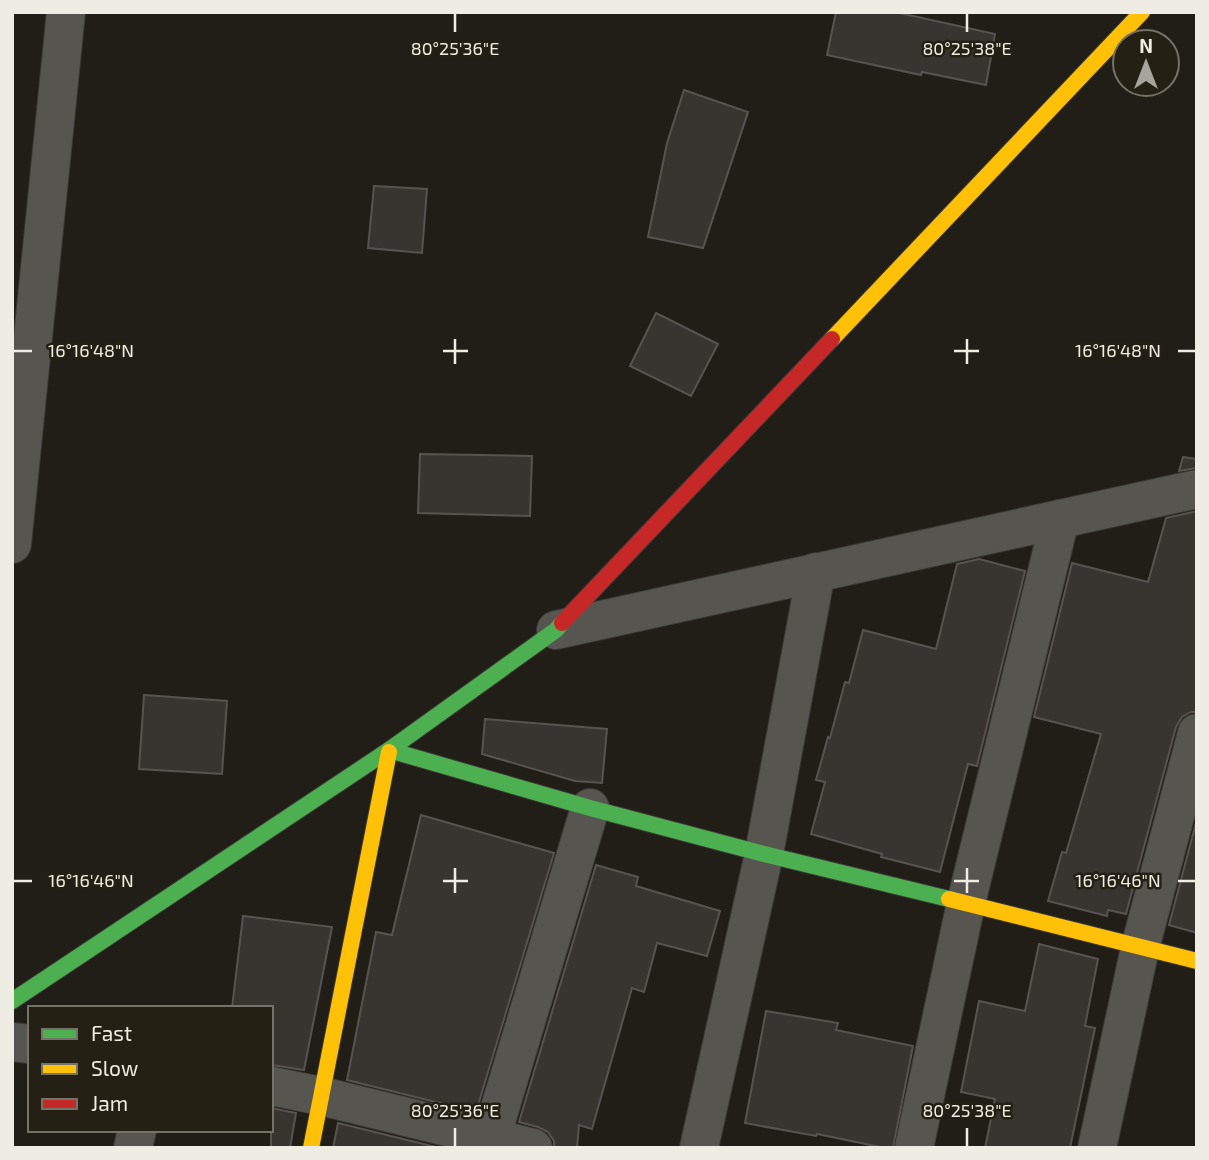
<svg xmlns="http://www.w3.org/2000/svg" width="1209" height="1160" font-family="'Exo 2',sans-serif">
<style>
.building{fill:#383430;stroke:#585350;stroke-width:2}
.lines{fill:none;stroke-linecap:round;stroke-linejoin:round}
.street-casing{stroke:#3b3935;stroke-width:40}
.fast-casing{stroke:#3b3935;stroke-width:18}
.slow-casing{stroke:#3b3935;stroke-width:18}
.jam-casing{stroke:#3b3935;stroke-width:18}
.street{stroke:#575550;stroke-width:38}
.fast{stroke:#4caf50;stroke-width:16}
.slow{stroke:#ffc107;stroke-width:16}
.jam{stroke:#c62828;stroke-width:16}
.ticks{fill:none;stroke:#efece4;stroke-width:2.5}
.ticks-label{font-size:18px;text-anchor:middle;fill:#efece4;stroke:#242013;stroke-width:5;stroke-linejoin:round;paint-order:stroke}
</style>
<rect width="100%" height="100%" fill="#201e17"/>
<g class="building">
<polygon points="836,12 895,12 995,34 986,85 922,72 921,75 827,55"/>
<polygon points="684,90 748,112 703,248 648,237 667,143"/>
<polygon points="374,186 427,189 422,253 368,248"/>
<polygon points="656,313 718,344 691,396 630,366"/>
<polygon points="420,454 532,456 530,516 418,513"/>
<polygon points="1183,457 1197,459 1197,468 1179,471"/>
<polygon points="1197,511 1197,712 1191,712 1182,717 1176,727 1126,914 1108,910 1107,916 1048,901 1062,852 1066,853 1101,734 1034,717 1072,563 1148,582 1166,518"/>
<polygon points="979,559 1025,571 977,766 968,764 940,872 881,857 882,854 811,834 825,782 816,780 828,737 830,738 845,682 849,683 863,630 936,649 957,564"/>
<polygon points="144,695 227,701 222,774 139,769"/>
<polygon points="485,719 607,729 602,783 575,781 482,754"/>
<polygon points="421,815 554,853 476,1112 347,1080 376,932 392,935"/>
<polygon points="1197,819 1197,933 1169,925"/>
<polygon points="596,865 638,877 636,886 720,911 707,956 657,943 644,992 632,988 592,1129 579,1125 577,1148 554,1148 554,1141 548,1132 538,1127 519,1122"/>
<polygon points="243,916 332,927 304,1070 271,1065 271,1008 232,1008"/>
<polygon points="1039,944 1098,959 1085,1026 1095,1028 1070,1148 985,1148 995,1099 961,1092 979,1001 1025,1011"/>
<polygon points="766,1011 838,1023 836,1030 913,1046 893,1148 885,1148 817,1134 816,1136 745,1123"/>
<polygon points="271,1108 296,1113 290,1148 271,1148"/>
<polygon points="338,1123 440,1148 333,1148"/>
</g>
<g class="lines">
<defs>
<g id="street">
<polyline points="12,544 66,12"/>
<polyline points="556,630 1197,489"/>
<polyline points="12,1042 30,1044"/>
<polyline points="271,1086 321,1096 533,1148"/>
<polyline points="133,1148 137,1130"/>
<polyline points="488,1148 590,808"/>
<polyline points="699,1148 764,854 816,572"/>
<polyline points="914,1148 966,903 1060,519"/>
<polyline points="1097,1148 1140,948 1197,733"/>
</g>
<g id="fast">
<polyline points="389,752 389,750 590,808 764,854 949,899"/>
<polyline points="12,1001 389,750 556,630 562,623"/>
</g>
<g id="slow">
<polyline points="832,339 1142,12"/>
<polyline points="949,899 1197,961"/>
<polyline points="311,1148 389,752"/>
</g>
<polyline id="jam" points="562,623 832,339"/>
</defs>
<use href="#street" class="street-casing"/>
<use href="#fast" class="fast-casing"/>
<use href="#slow" class="slow-casing"/>
<use href="#jam" class="jam-casing"/>
<use href="#street" class="street"/>
<use href="#fast" class="fast"/>
<use href="#slow" class="slow"/>
<use href="#jam" class="jam"/>
</g>
<path class="ticks" d="M455,14V32M967,14V32M455,339V364M967,339V364M14,351H32M443,351H468M954,351H979M1178,351H1195M455,868V893M967,868V893M14,881H32M443,881H468M954,881H979M1178,881H1195M455,1128V1146M967,1128V1146"/>
<g class="ticks-label">
<text x="455" y="55">80°25'36"E</text>
<text x="967" y="55">80°25'38"E</text>
<text x="91" y="357">16°16'48"N</text>
<text x="1118" y="357">16°16'48"N</text>
<text x="91" y="887">16°16'46"N</text>
<text x="1118" y="887">16°16'46"N</text>
<text x="455" y="1117">80°25'36"E</text>
<text x="967" y="1117">80°25'38"E</text>
</g>
<rect width="1209" height="1160" fill="none" stroke="#efece4" stroke-width="28"/>
<rect x="28" y="1006" width="245" height="126" fill="#242013" stroke="#757267" stroke-width="2"/>
<rect x="42" y="1029" width="35" height="10" fill="#4caf50" stroke="#757267" stroke-width="2"/>
<text x="91" y="1041" font-size="21" fill="#efece4">Fast</text>
<rect x="42" y="1064" width="35" height="10" fill="#ffc107" stroke="#757267" stroke-width="2"/>
<text x="91" y="1076" font-size="21" fill="#efece4">Slow</text>
<rect x="42" y="1099" width="35" height="10" fill="#c62828" stroke="#757267" stroke-width="2"/>
<text x="91" y="1111" font-size="21" fill="#efece4">Jam</text>
<g transform="translate(1146 63)"><circle r="33" fill="#242013" stroke="#757267" stroke-width="2"/>
<path d="M0-5L12 26L0 18L-12 26Z" fill="#a7a49c"/>
<text y="-10" font-size="19" font-weight="bold" text-anchor="middle" fill="#efece4">N</text>
</g>
</svg>
